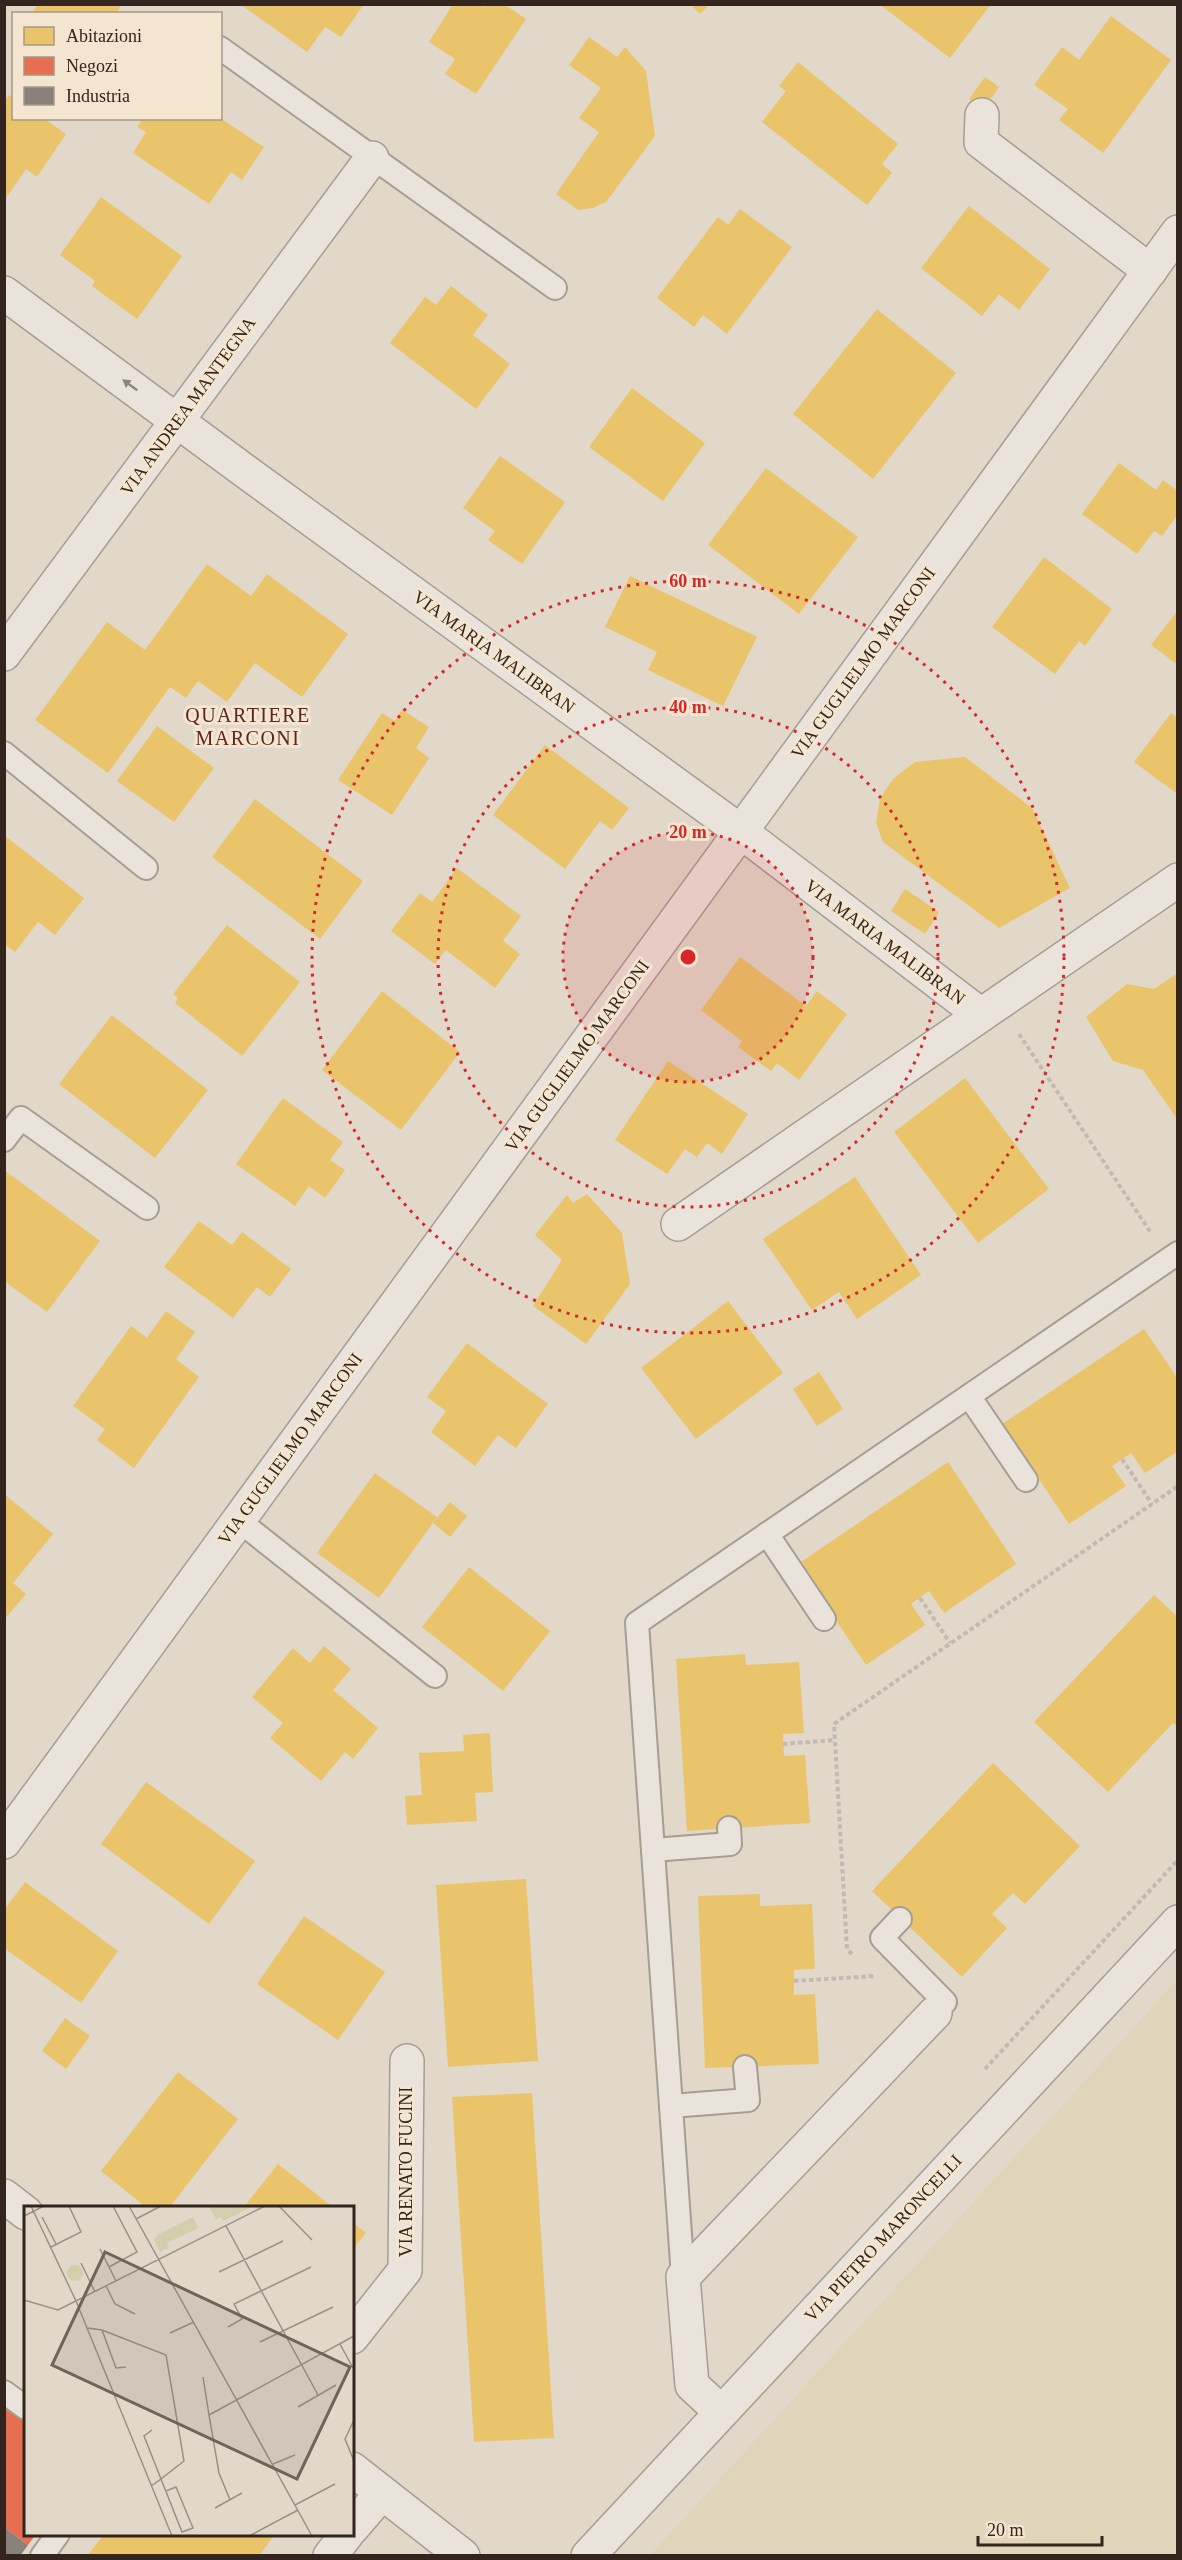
<svg xmlns="http://www.w3.org/2000/svg" width="1182" height="2560" font-family="'Times New Roman',serif">
<style>
.farmland{fill:#e0d5bb}
.homes{fill:#e9c46a}
.shops{fill:#e76f51}
.industry{fill:#8a817c}
.lines{fill:none;stroke-linecap:round;stroke-linejoin:round}
.lane-casing{stroke:#a69d93;stroke-width:26}
.street-casing{stroke:#a69d93;stroke-width:36}
.path{stroke:#c2bab2;stroke-width:4;stroke-dasharray:4.5 3;stroke-linecap:butt}
.lane{stroke:#e9e3db;stroke-width:22}
.street{stroke:#e9e3db;stroke-width:33}
.oneway{fill:#8e847c}
.ring{fill:none;stroke:#d62828;stroke-width:3;stroke-dasharray:3 6}
.labels{text-anchor:middle;stroke-width:6;stroke-linejoin:round;paint-order:stroke}
.street-label{font-size:18px;fill:#33251d;stroke:#f3e5cf}
.neighbourhood-label{font-size:20px;letter-spacing:1.5px;fill:#5d251f;stroke:#f3e5cf}
.inset-road{fill:none;stroke:#9b9085;stroke-width:1.5}
.view{fill:#70645a;fill-opacity:0.15;stroke:#70645a;stroke-width:3}
.inset-edge{fill:none;stroke:#33251d;stroke-width:3}
.centre{fill:#d62828;stroke:#f3e5cf;stroke-width:3}
.ring-label{font-size:18px;text-anchor:middle;font-weight:bold;fill:#d62828;stroke:#f3e5cf;stroke-width:6;stroke-linejoin:round;paint-order:stroke}
</style>
<rect width="100%" height="100%" fill="#e1d8ca"/>
<polygon class="farmland" points="1177,1980 1177,2555 650,2555"/>
<g class="homes">
<polygon points="38,4 122,4 116,14 31,14"/>
<polygon points="240,4 364,4 341,37 325,27 307,52"/>
<polygon points="453,4 480,4 484,7 486,4 504,4 526,19 476,94 445,74 455,59 429,42"/>
<polygon points="690,4 710,4 700,14"/>
<polygon points="879,4 991,4 950,58"/>
<polygon points="1111,16 1171,60 1103,153 1059,120 1068,109 1034,85 1062,47 1079,60"/>
<polygon points="589,37 617,57 625,47 646,71 655,136 606,202 593,208 578,210 556,194 599,132 579,118 601,88 569,65"/>
<polygon points="798,62 898,144 882,164 892,173 867,205 762,122 786,91 779,86"/>
<polygon points="985,77 999,87 984,109 969,99"/>
<polygon points="9,95 14,98 14,118 43,118 66,134 37,177 26,169 4,201 4,102"/>
<polygon points="143,118 220,118 264,147 242,180 231,172 209,204 133,153 146,132 137,127"/>
<polygon points="101,197 182,256 137,319 92,286 95,281 60,255"/>
<polygon points="969,206 1050,269 1019,310 999,294 982,316 921,268"/>
<polygon points="740,209 792,247 727,334 703,315 694,327 657,298 718,217 728,225"/>
<polygon points="451,286 488,315 473,335 510,364 476,409 390,343 425,297 436,305"/>
<polygon points="877,309 956,373 873,479 793,414"/>
<polygon points="632,388 705,443 663,501 589,447"/>
<polygon points="500,456 565,502 522,564 488,540 495,531 463,508"/>
<polygon points="1119,463 1156,490 1163,480 1178,491 1178,514 1162,536 1154,531 1137,554 1082,514"/>
<polygon points="766,468 858,537 799,614 708,545"/>
<polygon points="1044,557 1112,609 1085,646 1079,641 1055,674 992,627"/>
<polygon points="207,564 251,596 267,574 348,634 302,697 255,663 227,702 198,681 186,698 170,687 108,773 35,720 107,622 145,650"/>
<polygon points="630,576 757,637 723,706 648,670 657,652 605,627"/>
<polygon points="1178,610 1178,665 1151,645"/>
<polygon points="402,710 429,727 416,748 429,758 392,815 338,780 382,713 395,721"/>
<polygon points="1171,713 1178,718 1176,793 1134,762"/>
<polygon points="157,726 214,768 174,822 117,781"/>
<polygon points="545,745 629,808 612,830 600,821 565,869 493,815"/>
<polygon points="965,757 1032,808 1070,888 999,928 883,842 876,823 880,798 894,778 915,762"/>
<polygon points="255,799 363,881 320,939 212,857"/>
<polygon points="4,835 84,898 55,935 38,922 15,952 4,944"/>
<polygon points="457,868 521,916 503,941 520,954 495,988 446,950 435,964 391,931 420,893 432,902"/>
<polygon points="905,889 939,912 925,934 891,911"/>
<polygon points="227,925 300,982 242,1056 175,1003 178,998 173,994"/>
<polygon points="740,957 806,1006 817,991 847,1014 799,1080 777,1063 771,1071 738,1047 742,1041 701,1010"/>
<polygon points="1178,973 1178,1120 1143,1070 1113,1061 1086,1017 1127,984 1154,989"/>
<polygon points="382,991 460,1052 401,1130 322,1070"/>
<polygon points="112,1015 208,1090 155,1158 59,1084"/>
<polygon points="668,1061 748,1114 722,1154 707,1143 697,1157 685,1149 667,1174 615,1140"/>
<polygon points="965,1078 1049,1189 978,1243 894,1132"/>
<polygon points="283,1098 343,1142 330,1160 345,1170 325,1198 309,1186 295,1206 236,1164"/>
<polygon points="4,1170 100,1241 47,1312 4,1281"/>
<polygon points="855,1177 921,1275 857,1319 839,1292 812,1310 763,1239"/>
<polygon points="587,1194 622,1233 630,1284 586,1344 533,1306 562,1260 535,1235 567,1195 573,1203"/>
<polygon points="199,1221 232,1245 242,1232 291,1269 270,1297 257,1287 233,1318 164,1267"/>
<polygon points="728,1301 783,1373 696,1439 641,1368"/>
<polygon points="166,1311 195,1332 176,1359 199,1377 134,1468 97,1440 105,1429 73,1406 131,1326 147,1338"/>
<polygon points="1144,1329 1178,1379 1178,1451 1145,1473 1131,1453 1122,1459 1112,1466 1126,1486 1069,1524 1002,1424"/>
<polygon points="467,1343 548,1404 516,1448 498,1435 475,1466 431,1432 446,1411 427,1397"/>
<polygon points="819,1372 843,1409 817,1426 793,1389"/>
<polygon points="948,1462 1016,1564 944,1613 929,1591 911,1604 925,1625 866,1665 798,1564"/>
<polygon points="375,1473 437,1517 379,1598 317,1553"/>
<polygon points="4,1494 53,1534 13,1583 26,1594 4,1620"/>
<polygon points="450,1502 467,1516 450,1537 433,1523"/>
<polygon points="469,1567 550,1631 503,1691 422,1627"/>
<polygon points="1154,1595 1178,1617 1178,1727 1173,1723 1108,1792 1034,1722"/>
<polygon points="324,1646 351,1669 333,1690 378,1728 353,1759 345,1752 321,1781 270,1738 283,1723 252,1697 293,1648 310,1663"/>
<polygon points="745,1654 746,1665 799,1662 804,1733 783,1734 784,1756 805,1755 810,1823 687,1831 676,1659"/>
<polygon points="490,1733 493,1792 475,1793 477,1821 407,1825 405,1796 422,1795 419,1753 464,1751 463,1735"/>
<polygon points="993,1763 1080,1846 1025,1904 1013,1893 992,1914 1007,1928 962,1977 872,1891"/>
<polygon points="146,1782 255,1861 209,1924 101,1844"/>
<polygon points="526,1879 538,2061 448,2067 436,1885"/>
<polygon points="25,1882 118,1951 81,2003 4,1948 4,1910"/>
<polygon points="760,1894 760,1906 812,1904 815,1969 794,1970 794,1995 815,1994 819,2064 705,2068 698,1896"/>
<polygon points="304,1916 385,1972 338,2040 257,1984"/>
<polygon points="65,2018 90,2036 66,2069 42,2051"/>
<polygon points="178,2072 238,2119 169,2208 147,2208 101,2171"/>
<polygon points="532,2093 554,2438 474,2442 452,2097"/>
<polygon points="278,2164 334,2208 243,2208"/>
<polygon points="352,2222 366,2233 352,2250"/>
<polygon points="104,2534 275,2534 259,2556 87,2556"/>
</g>
<polygon class="shops" points="4,2402 26,2418 26,2534 36,2534 28,2545 4,2527"/>
<polygon class="industry" points="4,2527 28,2545 20,2556 4,2556"/>
<g class="lines">
<defs>
<g id="lane">
<polyline points="220,48 555,288"/>
<polyline points="4,753 146,868"/>
<polyline points="4,1140 21,1118 147,1208"/>
<polyline points="969,1396 1026,1480"/>
<polyline points="238,1520 435,1676"/>
<polyline points="767,1534 824,1619"/>
<polyline points="653,1850 730,1844 729,1828"/>
<polyline points="900,1919 882,1938 945,2002 935,2013"/>
<polyline points="671,2106 748,2100 745,2067"/>
<polyline points="683,2277 637,1623 1178,1253"/>
<polyline points="4,2392 26,2408"/>
<polyline points="42,2556 58,2534"/>
</g>
<g id="street">
<polyline points="982,115 981,142 1150,271"/>
<polyline points="4,293 249,474 740,831 981,1015 1178,880"/>
<polyline points="4,654 372,158"/>
<polyline points="678,1224 981,1015"/>
<polyline points="4,1842 1178,232"/>
<polyline points="4,2196 26,2213"/>
<polyline points="352,2337 405,2270 407,2061"/>
<polyline points="721,2412 692,2385 683,2277 935,2013"/>
<polyline points="352,2469 463,2556"/>
<polyline points="352,2528 382,2493"/>
<polyline points="330,2556 347,2534"/>
<polyline points="588,2556 1178,1922"/>
</g>
</defs>
<use href="#lane" class="lane-casing"/>
<use href="#street" class="street-casing"/>
<g class="path">
<polyline points="1019,1034 1151,1233"/>
<polyline points="1122,1459 1152,1504"/>
<polyline points="920,1598 950,1643"/>
<polyline points="783,1744 835,1740"/>
<polyline points="852,1954 847,1949 834,1724 1178,1486"/>
<polyline points="794,1981 874,1976"/>
<polyline points="985,2069 1178,1860"/>
</g>
<use href="#lane" class="lane"/>
<use href="#street" class="street"/>
</g>
<defs><path id="oneway-solid" d="M-6-.8H1V-3.2L6.5 0L1 3.2V.8H-6Z" transform="scale(1.5)"/></defs>
<use class="oneway" href="#oneway-solid" transform="translate(130 385) rotate(-144)"/>
<circle cx="688" cy="957" r="125" fill="#d62828" fill-opacity=".12"/>
<g class="ring">
<circle cx="688" cy="957" r="125"/>
<circle cx="688" cy="957" r="250"/>
<circle cx="688" cy="957" r="376"/>
</g>
<g class="labels">
<g class="street-label">
<text transform="translate(188 406) rotate(-54)" y="6">VIA ANDREA MANTEGNA</text>
<text transform="translate(494 652) rotate(36)" y="6">VIA MARIA MALIBRAN</text>
<text transform="translate(863 663) rotate(-54)" y="6">VIA GUGLIELMO MARCONI</text>
<text transform="translate(885 942) rotate(37)" y="6">VIA MARIA MALIBRAN</text>
<text transform="translate(577 1056) rotate(-54)" y="6">VIA GUGLIELMO MARCONI</text>
<text transform="translate(290 1449) rotate(-54)" y="6">VIA GUGLIELMO MARCONI</text>
<text transform="translate(406 2172) rotate(-90)" y="6">VIA RENATO FUCINI</text>
<text transform="translate(883 2238) rotate(-47)" y="6">VIA PIETRO MARONCELLI</text>
</g>
<g class="neighbourhood-label">
<text x="248" y="722">QUARTIERE<tspan x="248" dy="23">MARCONI</tspan></text>
</g>
</g>
<g transform="translate(24 2206)">
<rect width="330" height="330" fill="#e1d8ca"/>
<path d="M190,0H230L199,15L197,11L192,13L186,2ZM169,11L174,22L143,37L145,42L136,46L130,34L133,29ZM43 67a8 8 0 1 1 16 0a8 8 0 1 1-16 0Z" fill="#d3cfad"/>
<path class="inset-road" d="M7,0L52,95L148,330M105,0L288,330M255,0L288,34M0,10L20,0M18,11L32,38M112,13L137,0M202,20L294,189M27,41L57,26L45,0M76,43L92,75M57,57L71,86M85,61L113,46L89,0M195,66L259,35M82,80L91,98L111,108M0,94L34,104L241,0M204,121L218,113L210,98L287,61M63,122L78,124L92,162L102,161M78,124L142,149L160,255L137,273L158,326L169,322L152,281L142,285M146,127L170,116M236,136L309,101M316,138L329,162M179,171L185,209M274,201L312,179M330,214L321,233L330,255M249,258L271,249M127,280L137,273L120,230L128,224M206,294L195,267L185,209L330,130M271,299L311,278M191,302L218,287M225,330L274,304"/>
<path class="view" d="M81,46L326,161L273,273L28,159Z"/>
<rect width="330" height="330" class="inset-edge"/>
</g>
<circle cx="688" cy="957" r="9" class="centre"/>
<g class="ring-label">
<text x="688" y="587">60 m</text>
<text x="688" y="713">40 m</text>
<text x="688" y="838">20 m</text>
</g>
<rect width="1182" height="2560" fill="none" stroke="#33251d" stroke-width="12"/>
<rect x="12" y="12" width="210" height="108" fill="#f3e5cf" stroke="#a69888" stroke-width="1.5"/>
<rect x="24" y="27" width="30" height="18" fill="#e9c46a" stroke="#a69888" stroke-width="1.5"/>
<text x="66" y="42" font-size="18" fill="#33251d">Abitazioni</text>
<rect x="24" y="57" width="30" height="18" fill="#e76f51" stroke="#a69888" stroke-width="1.5"/>
<text x="66" y="72" font-size="18" fill="#33251d">Negozi</text>
<rect x="24" y="87" width="30" height="18" fill="#8a817c" stroke="#a69888" stroke-width="1.5"/>
<text x="66" y="102" font-size="18" fill="#33251d">Industria</text>
<path d="M978 2536v9h124v-9" fill="none" stroke="#33251d" stroke-width="3"/>
<text x="987" y="2536" font-size="18" fill="#33251d" stroke="#f3e5cf" stroke-width="4.5" paint-order="stroke">20 m</text>
</svg>
